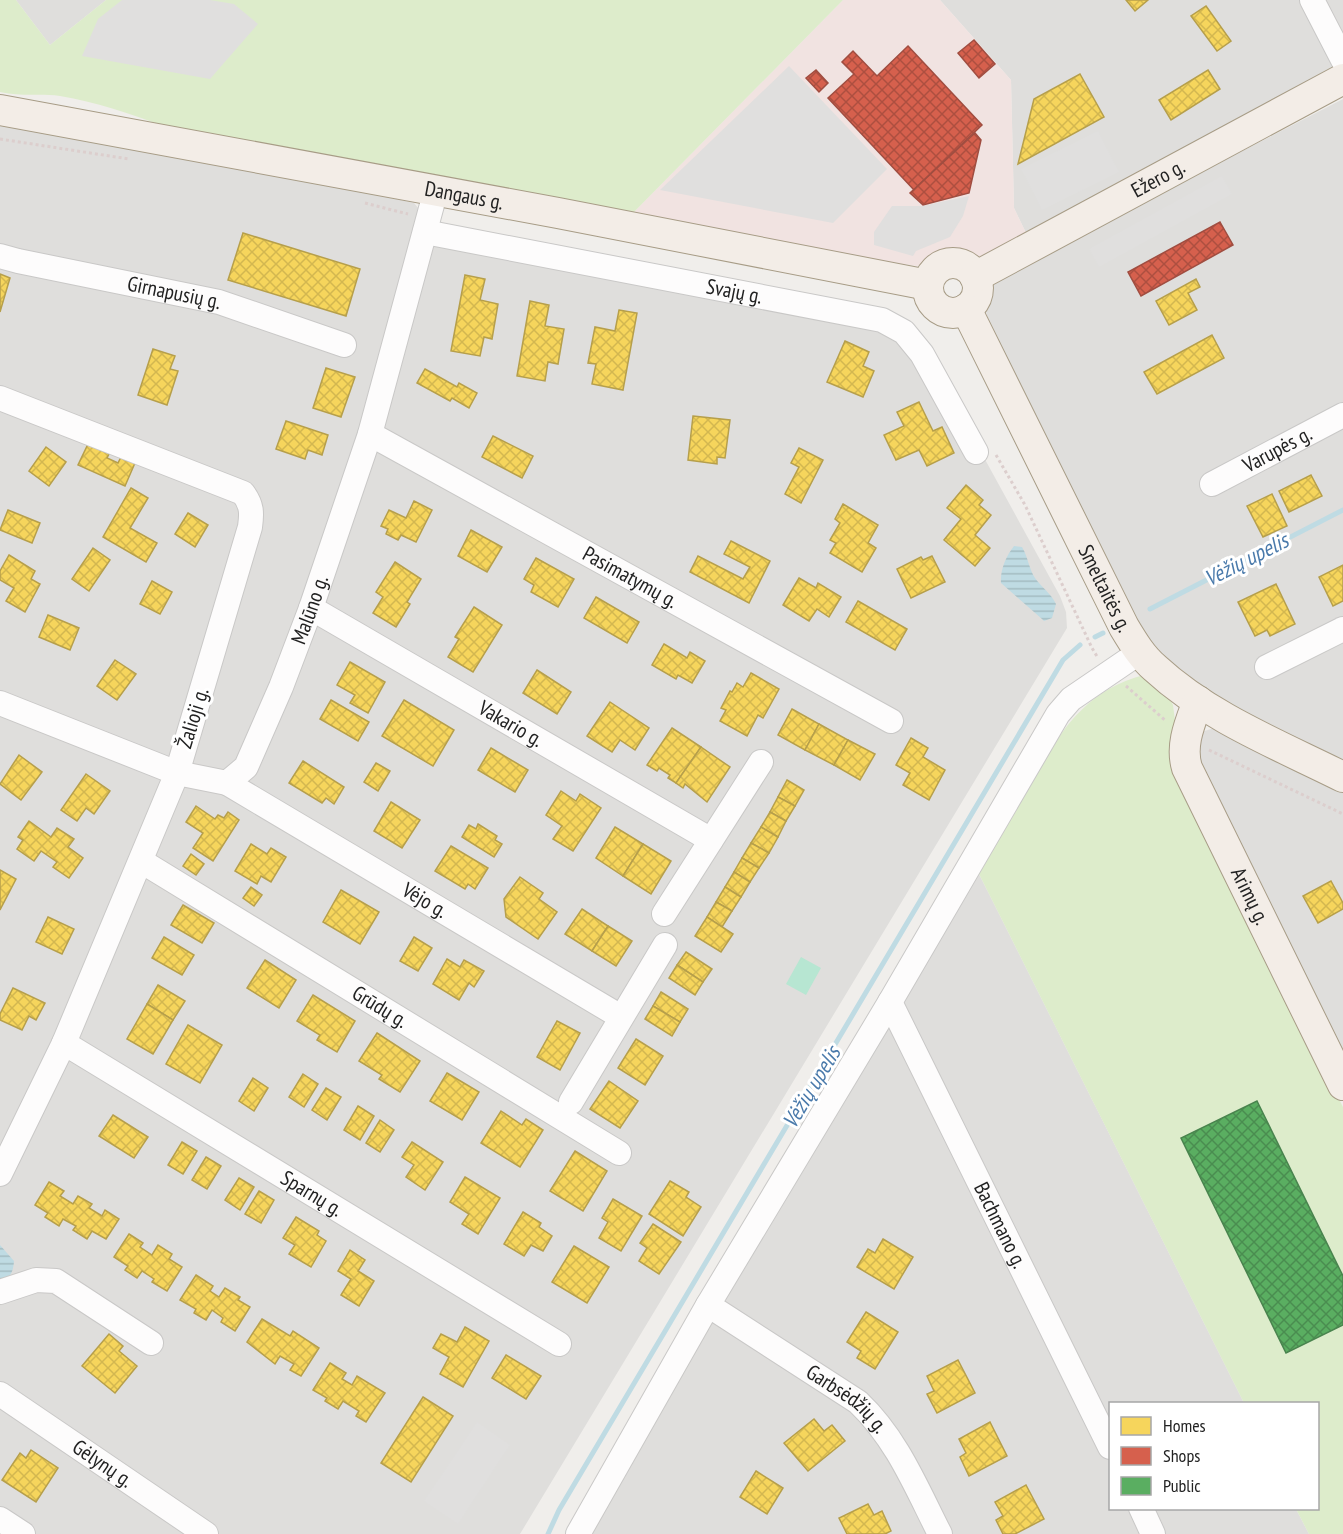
<svg xmlns="http://www.w3.org/2000/svg" width="1343" height="1534" font-family="'PT Sans Narrow',sans-serif">
<style>
.residential{fill:#dfdedc}
.commercial{fill:#f1e3e1}
.grass{fill:#ddeccb}
.pitch{fill:#b7e6d2}
.parking{fill:#e0dfde}
.water{fill:url(#water-rules)}
.homes{fill:url(#homes-cross-hatch);stroke:#b69f4b;stroke-width:1.5}
.shops{fill:url(#shops-cross-hatch);stroke:#a04d40;stroke-width:1.5}
.public{fill:url(#public-cross-hatch);stroke:#49844e;stroke-width:1.5}
.lines{fill:none;stroke-linecap:round;stroke-linejoin:round}
.stream{stroke:#bfdbe3;stroke-width:5}
.minor-casing{stroke:#c9c8c7;stroke-width:26}
.major-casing{stroke:#a79c86;stroke-width:32}
.path{stroke:#dccecd;stroke-width:3;stroke-dasharray:3 3;stroke-linecap:butt}
.minor{stroke:#fdfcfc;stroke-width:24}
.major{stroke:#f3ede7;stroke-width:30}
.labels{text-anchor:middle;stroke-width:6;stroke-linejoin:round;paint-order:stroke}
.street-label{font-size:21px;fill:#222;stroke:#fff}
.water-label{font-size:22px;font-style:italic;fill:#4a7aab;stroke:#fff}
</style>
<defs>
<pattern id="water-rules" width="6" height="5" patternUnits="userSpaceOnUse" patternTransform="scale(1.5)"><rect width="6" height="5" fill="#bfdbe3"/><path d="M0 2.5h6" fill="none" stroke="#a4bcc2"/></pattern>
<pattern id="homes-cross-hatch" width="8" height="8" patternUnits="userSpaceOnUse" patternTransform="scale(1.5)"><rect width="8" height="8" fill="#f6d55c"/><path d="M0 0l8 8M0 8l8-8" fill="none" stroke="#d3b750"/></pattern>
<pattern id="shops-cross-hatch" width="8" height="8" patternUnits="userSpaceOnUse" patternTransform="scale(1.5)"><rect width="8" height="8" fill="#d6604d"/><path d="M0 0l8 8M0 8l8-8" fill="none" stroke="#ad4f40"/></pattern>
<pattern id="public-cross-hatch" width="8" height="8" patternUnits="userSpaceOnUse" patternTransform="scale(1.5)"><rect width="8" height="8" fill="#5aae61"/><path d="M0 0l8 8M0 8l8-8" fill="none" stroke="#4a8d50"/></pattern>
</defs>
<rect width="100%" height="100%" fill="#f0eeeb"/>
<g class="residential">
<polygon points="16,0 106,0 50,45"/>
<polygon points="940,0 1343,0 1343,66 1028,237 1014,208 1011,80"/>
<polygon points="1343,99 1343,763 1186,682 1144,635 987,320 985,298 996,280 1076,237"/>
<polygon points="0,119 286,175 414,203 419,209 417,226 884,316 926,352 1060,596 1066,612 1067,628 520,1534 0,1534"/>
<polygon points="1218,727 1343,789 1343,1051 1200,766 1197,740 1201,732"/>
<polygon points="977,870 1244,1403 1110,1404 1110,1508 1296,1509 1309,1534 589,1534 636,1449"/>
</g>
<polygon class="commercial" points="843,0 940,0 1011,80 1014,208 1028,237 989,255 917,266 875,260 632,214"/>
<g class="grass">
<path d="M0,0H16L50,45L106,0H843L632,214L163,126C129,113 96,102 60,96C41,93 22,97 0,92Z"/>
<path d="M1144,675L1165,690L1173,705L1184,791L1343,1107V1534H1309L1296,1509L1318,1508V1404L1244,1403L977,870C994,842 1011,814 1028,787C1058,736 1082,691 1144,675Z"/>
</g>
<polygon class="pitch" points="801,957 821,968 806,995 786,984"/>
<g class="parking">
<polygon points="122,0 210,0 234,4 258,24 210,79 82,56 98,19"/>
<polygon points="789,66 887,169 833,223 660,190"/>
<polygon points="1098,131 1119,172 1042,210 1021,169"/>
<polygon points="1222,176 1232,194 1099,267 1089,249"/>
<polygon points="969,196 963,216 950,237 916,251 913,256 874,245 874,232 892,206 922,206"/>
<polygon points="477,1422 510,1445 458,1524 424,1501"/>
</g>
<g class="water">
<path d="M1014,546L1022,547C1028,557 1029,569 1035,578C1042,588 1050,592 1056,604L1052,618L1044,621L1042,619L1001,583C1000,570 1006,556 1014,546Z"/>
<path d="M0,1245L14,1261C13,1272 11,1278 0,1281Z"/>
</g>
<g class="homes">
<polygon points="1126,0 1148,0 1135,11"/>
<polygon points="1206,6 1231,41 1217,51 1191,16"/>
<polygon points="1208,70 1220,89 1171,120 1159,100"/>
<polygon points="1080,74 1104,117 1018,164 1034,99"/>
<polygon points="243,233 360,269 346,316 228,280"/>
<polygon points="0,274 10,278 0,312"/>
<polygon points="465,275 485,279 480,300 498,304 492,339 484,337 480,356 451,351"/>
<polygon points="1196,279 1200,287 1188,293 1197,310 1169,325 1156,301"/>
<polygon points="530,301 549,305 545,326 564,329 558,364 548,362 545,381 517,376"/>
<polygon points="619,310 637,313 623,390 592,384 596,364 588,363 595,327 615,331"/>
<polygon points="1212,335 1224,358 1157,394 1144,372"/>
<polygon points="845,341 869,352 863,366 874,371 863,397 827,382"/>
<polygon points="153,349 175,356 170,369 178,371 167,405 138,395"/>
<polygon points="326,368 355,377 341,417 313,408"/>
<polygon points="425,369 457,387 459,383 477,393 469,408 452,398 450,401 417,383"/>
<polygon points="919,402 933,431 942,427 954,453 927,466 919,450 896,460 884,435 904,426 897,412"/>
<polygon points="693,416 730,420 725,458 717,457 717,464 688,460"/>
<polygon points="286,421 328,435 322,455 308,450 305,459 276,449"/>
<polygon points="493,436 533,456 522,478 482,457"/>
<polygon points="89,442 110,452 107,458 118,463 121,457 135,463 125,486 78,465"/>
<polygon points="46,447 66,462 49,486 29,471"/>
<polygon points="799,448 823,460 801,503 785,494 799,467 791,463"/>
<polygon points="1311,475 1322,496 1289,512 1279,491"/>
<polygon points="966,485 983,500 979,505 991,515 975,535 990,548 975,566 944,540 961,519 947,508"/>
<polygon points="131,488 148,498 130,528 157,543 146,562 103,537"/>
<polygon points="1272,494 1287,526 1263,537 1247,506"/>
<polygon points="414,501 432,510 416,542 401,535 398,540 386,534 388,529 381,526 389,510 406,518"/>
<polygon points="843,504 878,525 868,543 876,548 862,572 830,553 836,543 830,540 840,523 835,519"/>
<polygon points="8,510 40,523 32,543 0,530"/>
<polygon points="188,513 208,525 195,547 175,534"/>
<polygon points="471,530 502,547 487,572 458,556"/>
<polygon points="731,541 770,561 749,603 690,572 698,556 743,579 750,567 724,554"/>
<polygon points="93,548 110,560 89,591 72,579"/>
<polygon points="9,555 35,571 31,579 40,584 25,612 6,601 14,588 0,580 0,571"/>
<polygon points="932,556 945,582 911,598 897,569 921,557 923,560"/>
<polygon points="536,558 574,579 558,607 531,592 534,585 524,579"/>
<polygon points="395,562 421,579 407,602 410,604 396,627 373,613 383,597 376,592"/>
<polygon points="1343,565 1343,601 1333,606 1319,577"/>
<polygon points="799,578 816,588 818,583 841,597 829,617 817,609 809,621 783,605"/>
<polygon points="152,581 172,592 160,614 140,604"/>
<polygon points="1276,584 1295,624 1270,636 1267,630 1255,636 1238,602"/>
<polygon points="596,597 639,622 627,643 584,618"/>
<polygon points="858,601 907,629 895,650 846,622"/>
<polygon points="474,607 502,625 473,672 448,657 459,639 455,637"/>
<polygon points="48,615 79,628 70,650 39,637"/>
<polygon points="664,644 687,658 690,652 705,661 692,683 678,675 676,679 652,665"/>
<polygon points="115,660 136,674 117,700 97,686"/>
<polygon points="350,662 385,682 368,713 350,703 355,695 337,685"/>
<polygon points="537,670 571,692 557,714 523,693"/>
<polygon points="751,673 779,689 763,718 758,715 747,736 720,721 726,710 721,708 730,691 732,692 737,683 743,687"/>
<polygon points="331,700 369,722 358,741 320,719"/>
<polygon points="404,700 454,730 433,766 382,736"/>
<polygon points="610,702 649,728 635,750 620,740 612,752 587,736"/>
<polygon points="792,709 819,724 805,750 778,735"/>
<polygon points="819,724 848,740 834,765 805,750"/>
<polygon points="672,728 701,747 676,783 668,778 670,775 659,768 657,771 647,765"/>
<polygon points="911,738 928,748 923,757 945,770 929,800 903,785 910,773 896,765"/>
<polygon points="848,740 875,754 860,780 834,765"/>
<polygon points="701,747 730,767 707,802 685,784 683,788 676,783"/>
<polygon points="491,748 528,770 515,792 478,770"/>
<polygon points="19,755 42,772 21,800 0,784"/>
<polygon points="303,761 344,787 334,804 326,798 322,803 289,783"/>
<polygon points="376,763 390,771 378,791 364,782"/>
<polygon points="86,774 110,791 94,814 86,808 77,821 61,810"/>
<polygon points="787,780 804,790 795,806 778,797"/>
<polygon points="561,791 576,801 580,794 601,808 573,851 553,839 562,826 546,815"/>
<polygon points="778,797 795,806 786,821 770,812"/>
<polygon points="391,802 420,820 402,848 374,831"/>
<polygon points="196,806 215,819 218,815 224,818 228,812 239,820 213,861 193,848 203,833 186,822"/>
<polygon points="770,812 786,821 778,837 761,827"/>
<polygon points="29,821 51,837 57,828 74,839 68,847 83,858 69,878 53,867 57,862 41,851 34,861 17,849 23,840 18,837"/>
<polygon points="478,824 497,836 495,840 502,844 494,857 462,837 469,825 476,829"/>
<polygon points="615,827 643,844 623,876 596,858"/>
<polygon points="761,827 778,837 769,853 751,843"/>
<polygon points="751,843 769,853 759,868 742,858"/>
<polygon points="251,844 267,854 271,848 286,857 271,882 261,876 257,884 235,871"/>
<polygon points="643,844 671,861 651,894 623,876"/>
<polygon points="451,846 488,868 475,889 468,884 465,889 435,871"/>
<polygon points="191,854 204,864 196,875 183,866"/>
<polygon points="742,858 759,868 750,882 734,872"/>
<polygon points="0,870 16,879 0,910"/>
<polygon points="734,872 750,882 741,897 725,887"/>
<polygon points="520,877 543,893 539,899 557,912 538,939 506,917 504,899"/>
<polygon points="1331,881 1343,903 1343,909 1318,923 1303,896"/>
<polygon points="251,887 262,895 254,906 243,898"/>
<polygon points="725,887 741,897 732,911 716,902"/>
<polygon points="341,890 379,912 360,944 323,922"/>
<polygon points="716,902 732,911 722,927 707,917"/>
<polygon points="183,905 214,923 202,943 171,925"/>
<polygon points="582,909 608,926 592,951 565,934"/>
<polygon points="48,917 74,929 62,954 36,942"/>
<polygon points="707,917 733,934 721,952 695,936"/>
<polygon points="608,926 632,941 616,966 592,951"/>
<polygon points="164,937 194,955 182,975 152,958"/>
<polygon points="414,937 432,948 418,971 400,961"/>
<polygon points="686,952 712,969 703,982 677,965"/>
<polygon points="447,959 460,967 464,960 484,971 474,987 469,983 459,1000 433,984"/>
<polygon points="265,960 296,980 279,1008 247,988"/>
<polygon points="677,965 703,982 695,995 669,978"/>
<polygon points="158,985 185,1001 173,1020 147,1004"/>
<polygon points="13,988 45,1003 36,1020 29,1016 22,1030 0,1020 0,1014"/>
<polygon points="661,992 688,1009 680,1022 653,1006"/>
<polygon points="313,995 355,1021 337,1052 317,1040 320,1035 297,1021"/>
<polygon points="147,1004 173,1020 153,1054 127,1039"/>
<polygon points="653,1006 680,1022 672,1036 645,1019"/>
<polygon points="557,1021 580,1033 560,1070 537,1057"/>
<polygon points="188,1025 222,1045 200,1083 166,1064"/>
<polygon points="377,1033 420,1061 400,1092 379,1079 382,1075 359,1061"/>
<polygon points="636,1039 663,1056 645,1085 618,1068"/>
<polygon points="447,1073 479,1092 462,1120 430,1101"/>
<polygon points="303,1074 318,1084 304,1107 289,1097"/>
<polygon points="253,1078 268,1088 254,1111 239,1101"/>
<polygon points="609,1081 638,1101 620,1128 590,1109"/>
<polygon points="326,1088 341,1097 327,1120 312,1110"/>
<polygon points="358,1106 374,1116 360,1140 344,1130"/>
<polygon points="501,1111 522,1125 526,1119 543,1130 520,1167 481,1143"/>
<polygon points="113,1115 148,1137 134,1158 99,1136"/>
<polygon points="380,1120 394,1130 380,1152 366,1143"/>
<polygon points="182,1142 197,1151 183,1174 168,1165"/>
<polygon points="412,1142 443,1162 425,1190 406,1177 414,1165 402,1157"/>
<polygon points="575,1151 607,1171 583,1211 550,1191"/>
<polygon points="206,1157 221,1166 207,1189 192,1180"/>
<polygon points="465,1177 500,1198 478,1234 462,1224 469,1214 450,1202"/>
<polygon points="239,1178 254,1187 240,1210 225,1200"/>
<polygon points="670,1181 689,1192 686,1197 701,1207 683,1236 649,1214"/>
<polygon points="49,1182 64,1191 60,1196 73,1204 78,1196 92,1204 89,1208 102,1216 105,1210 119,1219 106,1239 92,1231 87,1239 73,1230 76,1226 63,1219 59,1226 45,1217 48,1213 35,1205"/>
<polygon points="259,1191 274,1200 261,1223 245,1214"/>
<polygon points="613,1199 642,1216 621,1251 599,1238 608,1222 602,1218"/>
<polygon points="523,1212 541,1223 539,1227 552,1236 543,1251 531,1245 524,1256 504,1244"/>
<polygon points="296,1217 319,1231 317,1235 326,1241 311,1267 289,1254 295,1245 283,1238"/>
<polygon points="653,1224 681,1242 659,1274 639,1261 647,1248 640,1243"/>
<polygon points="129,1234 143,1243 140,1247 152,1255 158,1245 172,1254 169,1259 182,1267 167,1291 152,1282 154,1279 142,1271 137,1278 125,1270 128,1266 114,1257"/>
<polygon points="883,1239 913,1257 894,1289 857,1267 868,1249 875,1253"/>
<polygon points="574,1246 609,1267 587,1303 552,1282"/>
<polygon points="350,1250 365,1260 358,1271 374,1281 359,1306 341,1295 351,1279 338,1271"/>
<polygon points="196,1275 213,1286 210,1291 219,1297 225,1288 240,1297 238,1300 250,1307 235,1331 221,1322 223,1318 212,1310 206,1320 194,1313 196,1309 180,1300"/>
<polygon points="866,1312 898,1332 875,1369 857,1358 861,1351 847,1342"/>
<polygon points="262,1319 290,1336 293,1331 319,1348 301,1376 290,1370 294,1364 280,1356 275,1364 247,1342"/>
<polygon points="465,1327 489,1341 463,1387 440,1374 449,1357 433,1348 441,1334 457,1342"/>
<polygon points="109,1334 123,1346 119,1351 137,1366 115,1393 82,1366"/>
<polygon points="506,1355 541,1376 526,1399 492,1378"/>
<polygon points="958,1360 975,1393 937,1413 927,1394 934,1391 927,1376"/>
<polygon points="330,1363 346,1373 342,1379 352,1385 357,1376 385,1393 366,1422 356,1416 359,1411 343,1401 338,1409 325,1401 327,1398 313,1390"/>
<polygon points="423,1397 453,1416 411,1482 381,1463"/>
<polygon points="814,1419 824,1431 832,1425 845,1441 808,1471 784,1443"/>
<polygon points="990,1422 1007,1456 969,1476 960,1457 966,1453 959,1439"/>
<polygon points="31,1450 58,1468 36,1502 2,1480 20,1453 26,1458"/>
<polygon points="756,1471 783,1488 767,1514 740,1497"/>
<polygon points="1026,1485 1044,1519 1015,1534 1003,1534 996,1520 1003,1516 995,1502"/>
<polygon points="868,1504 874,1515 882,1511 891,1531 885,1534 847,1534 839,1518"/>
</g>
<g class="shops">
<polygon points="974,40 995,64 979,78 958,53"/>
<polygon points="908,46 982,125 914,190 828,98 854,74 842,62 853,51 877,76"/>
<polygon points="816,70 828,83 819,92 806,78"/>
<polygon points="975,133 981,140 969,193 923,205 910,193"/>
<polygon points="1220,222 1233,245 1141,296 1128,272"/>
</g>
<polygon class="public" points="1257,1101 1343,1276 1343,1325 1286,1353 1181,1138"/>
<g class="lines">
<g class="stream">
<polyline points="1150,609 1343,510"/>
<polyline points="1095,637 1103,633"/>
<polyline points="548,1534 559,1510 1063,660 1080,645"/>
</g>
<defs>
<g id="minor">
<polyline points="1312,0 1343,60"/>
<path id="s1" d="M425,232L882,320L904,332L922,354L976,452"/>
<path id="s2" d="M0,256L18,261L219,302L344,345"/>
<path d="M0,398L243,493C252,505 252,513 250,527L177,773L64,1043L0,1174"/>
<path id="s3" d="M370,434L891,721"/>
<path id="s4" d="M1212,484L1343,415"/>
<path id="s5" d="M311,608L711,840"/>
<polyline points="1267,667 1343,629"/>
<path id="s6" d="M0,703L177,773L227,783L246,767L281,687L311,608L370,434L436,190"/>
<path id="s7" d="M227,783L621,1017"/>
<path id="s8" d="M141,861L619,1153"/>
<polyline points="664,914 761,762"/>
<path id="s9" d="M890,1002L1110,1447"/>
<path id="s10" d="M64,1043L559,1344"/>
<polyline points="571,1102 665,945"/>
<polyline points="0,1292 36,1280 56,1281 151,1343"/>
<path id="s11" d="M708,1305L858,1402C897,1439 916,1487 940,1534"/>
<path id="s12" d="M0,1394L206,1534"/>
<polyline points="1141,1508 1153,1534"/>
<polyline points="0,1519 23,1534"/>
<polyline points="578,1534 708,1305 890,1002 1058,714 1071,699 1140,652"/>
</g>
<g id="major">
<path id="s13" d="M0,110L558,213L928,285"/>
<circle cx="953" cy="288" r="25"/>
<path id="s14" d="M975,277L1343,79"/>
<path id="s15" d="M966,309L1124,627C1133,642 1142,657 1155,668C1208,717 1279,745 1343,777"/>
<path id="s16" d="M1198,701C1190,723 1180,745 1187,768L1343,1085"/>
</g>
</defs>
<use href="#minor" class="minor-casing"/>
<use href="#major" class="major-casing"/>
<g class="path">
<polyline points="0,139 129,159"/>
<polyline points="365,203 408,214"/>
<polyline points="996,455 1025,505 1092,648 1098,658"/>
<polyline points="1126,686 1166,721"/>
<polyline points="1209,750 1343,814"/>
</g>
<use href="#minor" class="minor"/>
<use href="#major" class="major"/>
</g>
<g class="labels">
<g class="street-label">
<text dy="7" stroke="none"><textPath href="#s14" startOffset="208">Ežero g.</textPath></text>
<text dy="7" stroke="none"><textPath href="#s13" startOffset="472">Dangaus g.</textPath></text>
<text dy="7" stroke="none"><textPath href="#s1" startOffset="315">Svajų g.</textPath></text>
<text dy="7" stroke="none"><textPath href="#s2" startOffset="178">Girnapusių g.</textPath></text>
<text dy="7" stroke="none"><textPath href="#s4" startOffset="74">Varupės g.</textPath></text>
<text dy="7" stroke="none"><textPath href="#s3" startOffset="297">Pasimatymų g.</textPath></text>
<text dy="7" stroke="none"><textPath href="#s15" startOffset="312">Smeltaitės g.</textPath></text>
<text dy="7" stroke="none"><textPath href="#s6" startOffset="436">Malūno g.</textPath></text>
<text transform="translate(193 718) rotate(-73)" y="7">Žalioji g.</text>
<text dy="7" stroke="none"><textPath href="#s5" startOffset="231">Vakario g.</textPath></text>
<text dy="7" stroke="none"><textPath href="#s16" startOffset="212">Arimų g.</textPath></text>
<text dy="7" stroke="none"><textPath href="#s7" startOffset="230">Vėjo g.</textPath></text>
<text dy="7" stroke="none"><textPath href="#s8" startOffset="280">Grūdų g.</textPath></text>
<text dy="7" stroke="none"><textPath href="#s10" startOffset="290">Sparnų g.</textPath></text>
<text dy="7" stroke="none"><textPath href="#s9" startOffset="249">Bachmano g.</textPath></text>
<text dy="7" stroke="none"><textPath href="#s11" startOffset="168">Garbsėdžių g.</textPath></text>
<text dy="7" stroke="none"><textPath href="#s12" startOffset="124">Gėlynų g.</textPath></text>
</g>
<g class="water-label">
<text transform="translate(1246 559) rotate(-27)" y="8">Vėžių upelis</text>
<text transform="translate(811 1087) rotate(-59)" y="8">Vėžių upelis</text>
</g>
</g>
<rect x="1109" y="1402" width="210" height="108" fill="#ffffff" stroke="#a7a7a7" stroke-width="1.5"/>
<rect x="1121" y="1417" width="30" height="18" fill="#f6d55c" stroke="#a7a7a7" stroke-width="1.5"/>
<text x="1163" y="1432" font-size="18" fill="#222222">Homes</text>
<rect x="1121" y="1447" width="30" height="18" fill="#d6604d" stroke="#a7a7a7" stroke-width="1.5"/>
<text x="1163" y="1462" font-size="18" fill="#222222">Shops</text>
<rect x="1121" y="1477" width="30" height="18" fill="#5aae61" stroke="#a7a7a7" stroke-width="1.5"/>
<text x="1163" y="1492" font-size="18" fill="#222222">Public</text>
</svg>
